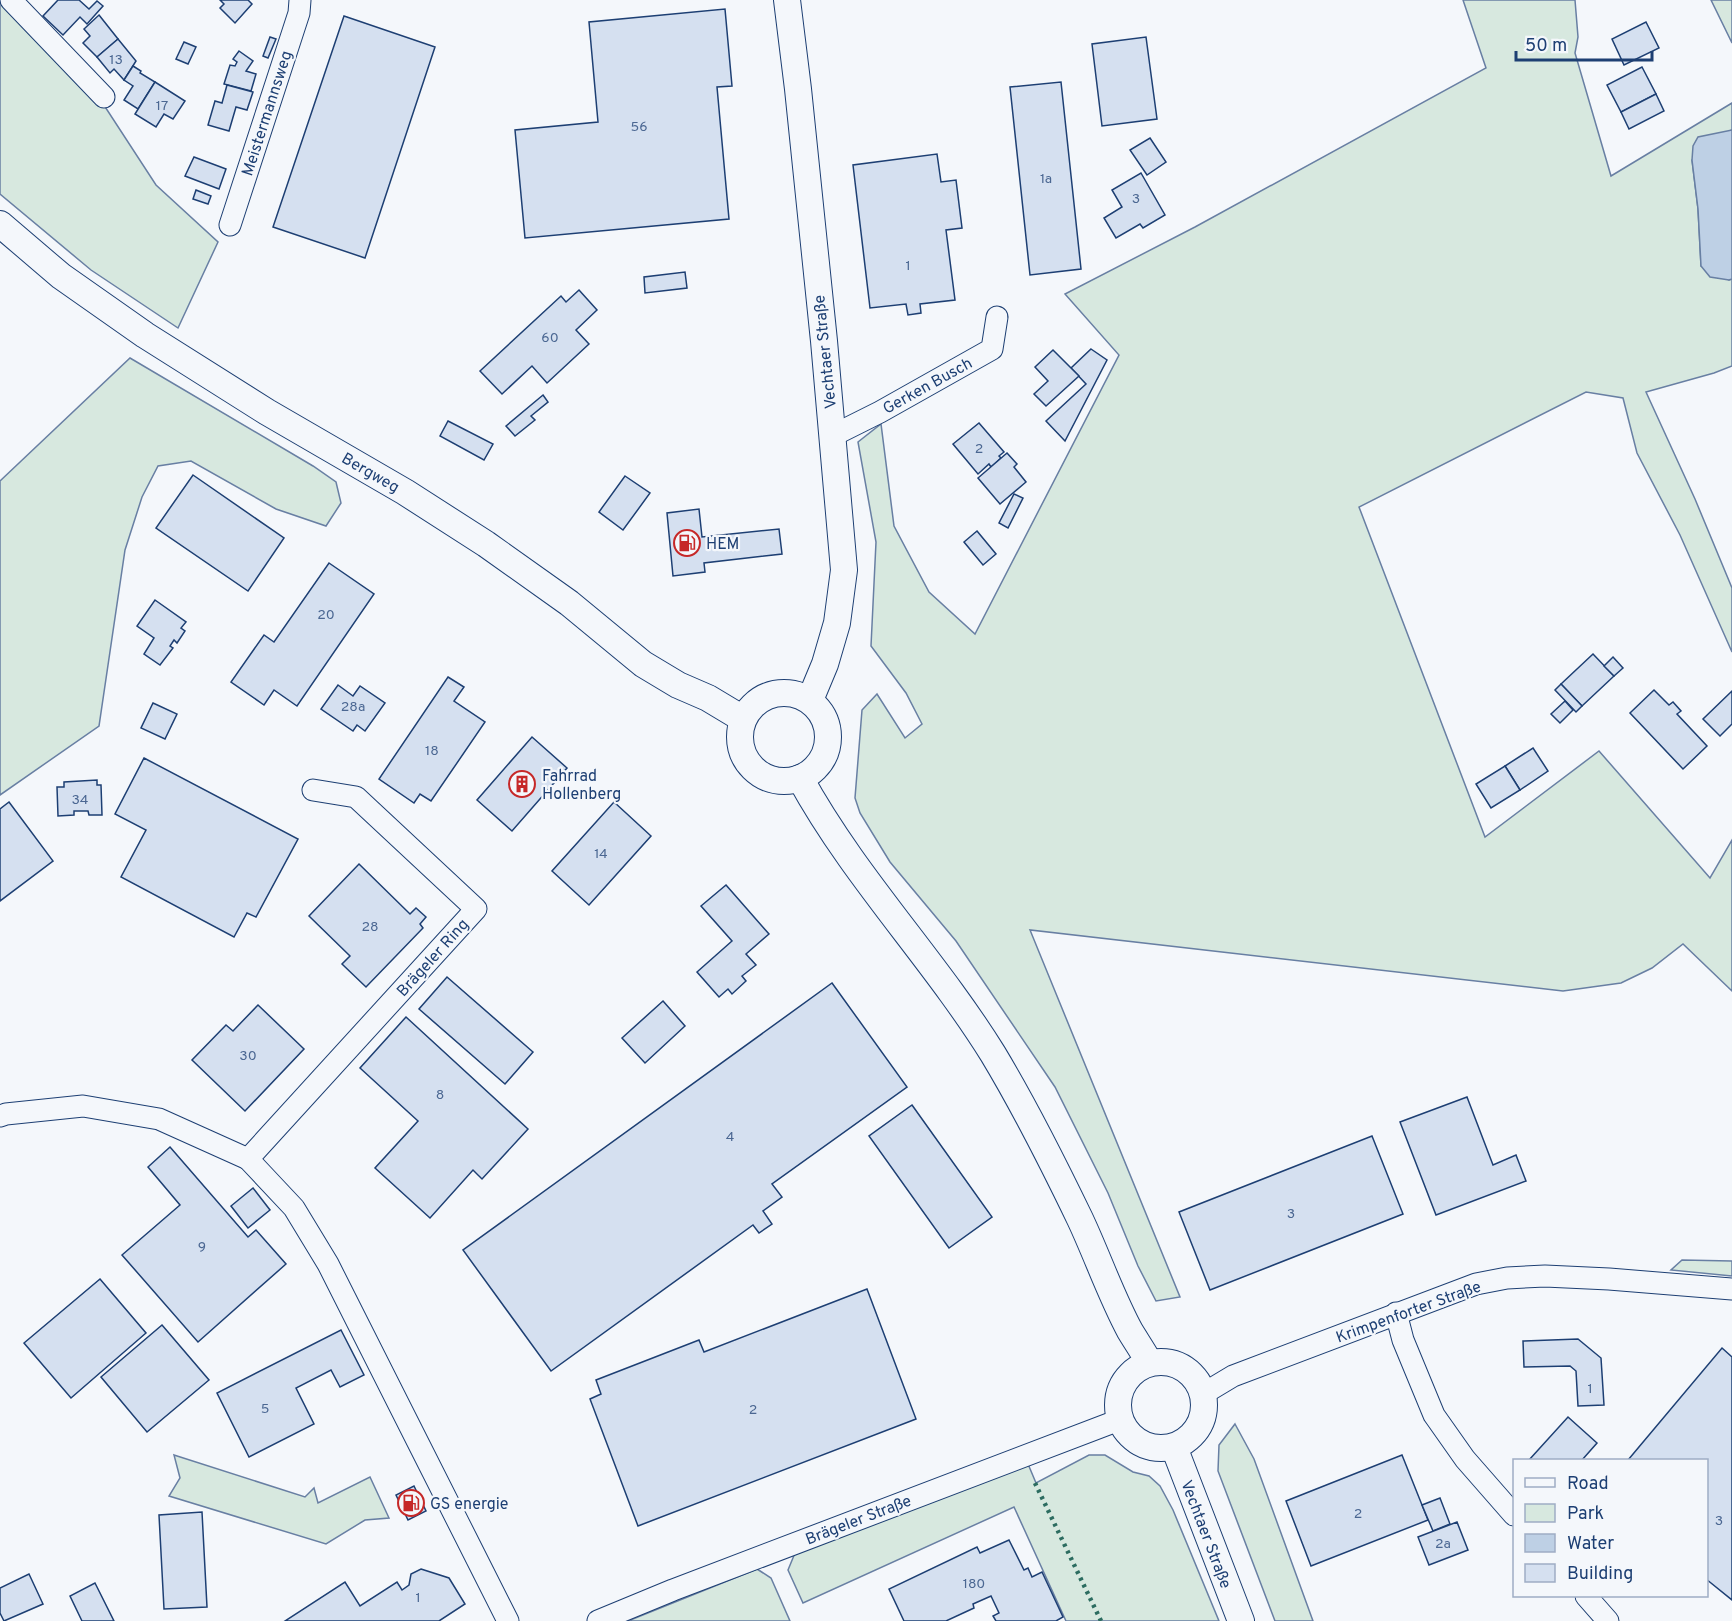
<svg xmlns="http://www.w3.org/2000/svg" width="1732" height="1621" font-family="Overpass,sans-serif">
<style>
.green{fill:#d7e8df;stroke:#687fa3;stroke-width:1.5}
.water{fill:#bed0e5;stroke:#687fa3;stroke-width:1.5}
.building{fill:#d5e0f0;stroke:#1d3f73;stroke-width:1.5}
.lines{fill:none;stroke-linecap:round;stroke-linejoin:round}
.minor-casing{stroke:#1d3f73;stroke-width:23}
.major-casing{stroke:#1d3f73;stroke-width:28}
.minor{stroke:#f4f7fb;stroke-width:21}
.major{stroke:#f4f7fb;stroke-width:26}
.hedge{stroke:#2c6c60;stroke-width:4.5;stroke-dasharray:3 4.5;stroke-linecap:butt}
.labels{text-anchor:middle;stroke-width:4.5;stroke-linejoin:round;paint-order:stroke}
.number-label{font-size:14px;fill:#4b6792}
.street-label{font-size:16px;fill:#1d3f73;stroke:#f4f7fb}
.poi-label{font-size:16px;fill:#1d3f73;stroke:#f4f7fb;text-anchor:start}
</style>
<rect width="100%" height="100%" fill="#f4f7fb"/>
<g class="green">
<polygon points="0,0 5,0 100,99 156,185 218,242 178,328 91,270 0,194"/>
<polygon points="1463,0 1575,0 1578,37 1575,53 1611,176 1732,103 1732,130 1725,133 1692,160 1698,209 1701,266 1729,280 1732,279 1732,366 1714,373 1646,392 1695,499 1732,588 1732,652 1680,535 1637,453 1623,398 1586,392 1359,507 1485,837 1599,751 1710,878 1732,840 1732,991 1683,944 1652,968 1621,983 1563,991 1030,930 1180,1297 1156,1301 1138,1266 1108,1193 1055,1087 956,941 890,862 860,813 855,798 862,710 877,694 905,738 922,724 906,693 871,646 876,542 858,442 881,424 894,526 929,592 975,634 1119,355 1065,294 1195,227 1486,68"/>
<polygon points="1711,0 1732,0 1732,43"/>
<polygon points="130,358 313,466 336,482 341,503 326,526 276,509 191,461 158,466 142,497 125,550 99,726 0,795 0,481"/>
<polygon points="1682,1260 1732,1261 1732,1276 1671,1270"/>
<polygon points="1235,1424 1254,1459 1313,1621 1275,1621 1218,1471 1219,1445"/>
<polygon points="174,1455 305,1497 314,1488 318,1503 370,1477 389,1518 365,1520 326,1544 169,1496 180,1478"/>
<polygon points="1089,1455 1105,1455 1133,1472 1149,1476 1160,1486 1173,1510 1219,1621 1066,1621 1014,1507 803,1603 788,1570 795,1553 1028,1464 1036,1483"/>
<polygon points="757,1569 771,1578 790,1621 628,1621"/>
</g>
<polygon class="water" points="1732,130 1732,279 1729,280 1710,277 1701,266 1698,209 1692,160 1693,146 1698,137"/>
<g class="building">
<polygon points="58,0 79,0 89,9 97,1 103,6 87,24 80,17 63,35 43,16"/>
<polygon points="220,0 248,0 252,4 235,23 220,8 224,4"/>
<polygon points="725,9 732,86 717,87 729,219 525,238 515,130 598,122 589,22"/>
<polygon points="99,15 118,39 97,57 83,43 90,36 84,29"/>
<polygon points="344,16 435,47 365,258 273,227"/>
<polygon points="1646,22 1659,48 1624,65 1612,39"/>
<polygon points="270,37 276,39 268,58 263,56"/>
<polygon points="1146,37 1157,119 1102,126 1092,44"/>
<polygon points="118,39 136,61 124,80 114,69 110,73 97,57"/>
<polygon points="184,42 196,47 188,64 176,59"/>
<polygon points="239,51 253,61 246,71 256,74 251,91 224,84 230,65 235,66 237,62 233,59"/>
<polygon points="133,66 141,71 140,73 155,82 138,109 124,100 133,86 124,80"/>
<polygon points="1642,67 1656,94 1621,112 1607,85"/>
<polygon points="155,82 185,101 173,119 164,114 156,127 135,114"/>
<polygon points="1061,82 1081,269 1030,275 1010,87"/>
<polygon points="227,85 253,92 247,110 236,107 229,131 208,125 215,101 222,103"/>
<polygon points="1656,94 1664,111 1629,129 1621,112"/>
<polygon points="1150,138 1166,162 1147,175 1130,150"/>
<polygon points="937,154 941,182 956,180 962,228 946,230 955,300 920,304 921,313 908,315 906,304 870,308 853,165"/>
<polygon points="194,157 226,169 219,189 185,176"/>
<polygon points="1141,173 1165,215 1143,228 1140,224 1116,238 1104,218 1122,207 1112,190"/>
<polygon points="196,190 211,196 208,204 193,199"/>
<polygon points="685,272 687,288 645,293 644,277"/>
<polygon points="579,290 597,310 576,330 589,344 547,383 532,366 502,394 480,371 561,296 566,302"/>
<polygon points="1091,349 1107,360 1065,441 1046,421 1086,384 1071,368"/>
<polygon points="1053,350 1079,376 1046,406 1034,394 1048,381 1035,367"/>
<polygon points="543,395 548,402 531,416 535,420 515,436 506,426"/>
<polygon points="448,421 493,444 484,460 440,436"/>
<polygon points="979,423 1004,452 999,456 1001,458 991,467 989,464 978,474 953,444"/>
<polygon points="1007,453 1017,464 1014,467 1026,482 1000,504 978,478"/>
<polygon points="193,475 284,538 248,591 156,528"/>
<polygon points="625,476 650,493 623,530 599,512"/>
<polygon points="1014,494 1023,498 1008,528 999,523"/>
<polygon points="699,509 702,537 779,529 782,554 704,563 705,572 673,576 667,513"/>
<polygon points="977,531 996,554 983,565 964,542"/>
<polygon points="329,563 374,594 297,706 274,690 264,705 231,682 264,635 274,642"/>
<polygon points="155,600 186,622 181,628 185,631 177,643 174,640 170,646 173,648 160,665 144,654 154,638 137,626"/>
<polygon points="1593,654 1614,676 1582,706 1561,684"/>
<polygon points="1613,657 1623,668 1614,676 1604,666"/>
<polygon points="448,677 464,687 454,701 485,722 431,801 420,794 414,803 379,779"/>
<polygon points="1561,684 1582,706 1576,712 1555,690"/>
<polygon points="338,685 353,696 360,686 385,703 365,731 357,725 353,731 321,709"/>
<polygon points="1654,690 1669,705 1673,702 1681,711 1677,714 1707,746 1683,769 1630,713"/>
<polygon points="1732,691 1732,724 1720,736 1703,719"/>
<polygon points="1565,701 1573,710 1560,723 1551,714"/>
<polygon points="153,703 177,714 165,739 141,728"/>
<polygon points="532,737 567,768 512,831 477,800"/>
<polygon points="1533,748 1548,771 1520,790 1505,766"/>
<polygon points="144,758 298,839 256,917 247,913 234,937 121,877 146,830 115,814"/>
<polygon points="1505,766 1520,790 1491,808 1476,784"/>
<polygon points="97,780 97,785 101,785 102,815 89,815 88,811 74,811 74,815 58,816 57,787 64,787 64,782"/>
<polygon points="9,802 53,861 0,901 0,809"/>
<polygon points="614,802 651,836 589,905 552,871"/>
<polygon points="359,864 410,914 416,908 426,917 420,924 423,928 366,987 342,964 350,956 309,916"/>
<polygon points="726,885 769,934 746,954 756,965 742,976 746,981 732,994 728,989 719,997 697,972 732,941 701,906"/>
<polygon points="447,977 533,1052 505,1084 419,1009"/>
<polygon points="832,983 907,1087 772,1184 782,1197 763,1211 772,1224 759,1233 753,1225 551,1371 463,1250"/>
<polygon points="663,1001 685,1026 645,1063 622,1038"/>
<polygon points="258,1005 304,1049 245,1111 192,1060 226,1025 233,1031"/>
<polygon points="406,1017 528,1129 482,1179 473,1170 430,1218 375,1168 418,1121 360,1068"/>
<polygon points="1467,1097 1493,1165 1516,1155 1526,1181 1436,1215 1400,1122"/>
<polygon points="912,1105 992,1217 949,1248 869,1136"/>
<polygon points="1372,1136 1403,1214 1210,1290 1179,1212"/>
<polygon points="170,1147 248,1237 256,1230 286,1264 198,1342 122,1255 180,1205 148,1167"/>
<polygon points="253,1188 270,1210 248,1228 231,1206"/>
<polygon points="100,1279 146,1333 71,1398 24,1343"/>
<polygon points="867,1289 916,1419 638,1526 590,1399 601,1394 596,1380 699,1340 704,1352"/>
<polygon points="162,1325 209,1380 147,1432 101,1377"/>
<polygon points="341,1330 364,1375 340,1387 331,1370 296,1388 314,1424 249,1457 217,1393"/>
<polygon points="1578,1339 1601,1358 1604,1405 1578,1406 1576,1371 1570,1366 1524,1367 1523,1341"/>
<polygon points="1722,1348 1732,1357 1732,1600 1706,1579 1706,1460 1628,1460"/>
<polygon points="1568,1417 1597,1443 1582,1460 1529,1460"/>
<polygon points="1402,1455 1428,1520 1311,1566 1286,1501"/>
<polygon points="414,1486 426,1511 408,1520 396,1495"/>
<polygon points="1440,1498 1450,1524 1433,1531 1422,1505"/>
<polygon points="202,1512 207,1607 164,1609 159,1515"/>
<polygon points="1457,1522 1468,1550 1429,1565 1418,1537"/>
<polygon points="1009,1540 1024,1570 1028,1568 1032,1577 1042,1572 1063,1617 1056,1621 996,1621 993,1616 999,1613 991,1596 973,1604 974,1608 946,1621 904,1621 889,1589 977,1547 980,1553"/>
<polygon points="421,1569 449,1578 465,1604 439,1621 285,1621 345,1582 360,1606 397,1582 402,1590 409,1585 411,1574"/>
<polygon points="29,1574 43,1604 4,1621 0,1613 0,1588"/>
<polygon points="95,1583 114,1621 82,1621 70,1596"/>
</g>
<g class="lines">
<defs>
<g id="minor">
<polyline points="11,0 104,97"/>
<polyline points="230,225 299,13 300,0"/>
<polyline points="832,436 880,412 992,349 997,317"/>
<polyline points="313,790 356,797 476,909 248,1159 294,1208 328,1264 508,1621"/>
<polyline points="0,1116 6,1114 83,1106 159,1119 248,1159"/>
<polyline points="1396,1313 1403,1340 1434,1415 1465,1459 1514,1515"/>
<polyline points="1203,1394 1233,1376 1476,1284 1507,1278 1545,1276 1609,1279 1732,1289"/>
<polyline points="1586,1596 1608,1621"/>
<polyline points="598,1621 673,1590 1119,1420"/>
</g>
<g id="major">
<polyline points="787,0 798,89 824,341 844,570 837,623 825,664 810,700"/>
<polyline points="0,224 61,276 145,335 267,412 405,492 486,544 569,603 643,664 678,685 708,698 743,719"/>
<circle cx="784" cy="737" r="44"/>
<path d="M800,778C854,877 934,959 993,1054C1025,1107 1053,1163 1080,1219C1097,1255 1111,1296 1130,1331C1136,1341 1143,1351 1149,1362"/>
<circle cx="1161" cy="1405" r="43"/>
<polyline points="1174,1447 1241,1621"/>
</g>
</defs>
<use href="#minor" class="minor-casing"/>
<use href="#major" class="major-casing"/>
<use href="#minor" class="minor"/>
<use href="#major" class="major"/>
<polyline class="hedge" points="1035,1483 1101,1621"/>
</g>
<defs>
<symbol id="fuel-ring" viewBox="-11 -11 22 22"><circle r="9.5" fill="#f4f7fb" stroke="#c62828" stroke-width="1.5"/><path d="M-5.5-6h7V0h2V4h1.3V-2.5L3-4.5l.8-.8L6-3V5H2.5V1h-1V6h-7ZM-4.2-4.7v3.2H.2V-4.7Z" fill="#c62828"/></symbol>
<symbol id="building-ring" viewBox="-11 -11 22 22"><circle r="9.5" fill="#f4f7fb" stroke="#c62828" stroke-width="1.5"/><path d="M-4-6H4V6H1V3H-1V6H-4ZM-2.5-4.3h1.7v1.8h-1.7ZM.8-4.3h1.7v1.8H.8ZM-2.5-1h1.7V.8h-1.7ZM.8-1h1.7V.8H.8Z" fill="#c62828"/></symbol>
</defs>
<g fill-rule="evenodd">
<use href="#fuel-ring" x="672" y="528" width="30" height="30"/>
<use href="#building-ring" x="507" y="769" width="30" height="30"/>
<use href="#fuel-ring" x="396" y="1488" width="30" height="30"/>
</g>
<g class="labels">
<g class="number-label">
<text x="116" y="64">13</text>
<text x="162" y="110">17</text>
<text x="639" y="131">56</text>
<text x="1046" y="183">1a</text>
<text x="1136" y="203">3</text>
<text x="908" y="270">1</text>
<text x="550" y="342">60</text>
<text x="979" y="453">2</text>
<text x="326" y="619">20</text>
<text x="353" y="711">28a</text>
<text x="432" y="755">18</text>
<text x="80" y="804">34</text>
<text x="601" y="858">14</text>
<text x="370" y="931">28</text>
<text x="248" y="1060">30</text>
<text x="440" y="1099">8</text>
<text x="730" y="1141">4</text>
<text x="1291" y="1218">3</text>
<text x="202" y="1251">9</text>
<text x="1590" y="1393">1</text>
<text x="265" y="1413">5</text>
<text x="753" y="1414">2</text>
<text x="1358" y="1518">2</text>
<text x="1719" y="1525">3</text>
<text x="1443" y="1548">2a</text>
<text x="974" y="1588">180</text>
<text x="418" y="1602">1</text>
</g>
<g class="street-label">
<text transform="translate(266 113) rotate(-72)" y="6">Meistermannsweg</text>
<text transform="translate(824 352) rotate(-96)" y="6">Vechtaer Straße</text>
<text transform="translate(927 385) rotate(-29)" y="6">Gerken Busch</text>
<text transform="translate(371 472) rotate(30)" y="6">Bergweg</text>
<text transform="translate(432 957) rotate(-48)" y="6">Brägeler Ring</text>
<text transform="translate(1408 1311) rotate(-20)" y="6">Krimpenforter Straße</text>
<text transform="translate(858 1519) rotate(-21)" y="6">Brägeler Straße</text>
<text transform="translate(1207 1534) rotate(69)" y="6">Vechtaer Straße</text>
</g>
<g class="poi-label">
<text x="706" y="549">HEM</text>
<text x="542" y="781">Fahrrad<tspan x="542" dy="18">Hollenberg</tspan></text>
<text x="430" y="1509">GS energie</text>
</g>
</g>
<rect x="1513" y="1459" width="195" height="138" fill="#f4f7fb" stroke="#9eadc5" stroke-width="1.5"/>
<rect x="1525" y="1478" width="30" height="9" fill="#f4f7fb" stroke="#9eadc5" stroke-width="1.5"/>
<text x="1567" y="1489" font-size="18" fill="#1d3f73">Road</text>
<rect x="1525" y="1504" width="30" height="18" fill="#d7e8df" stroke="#9eadc5" stroke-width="1.5"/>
<text x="1567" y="1519" font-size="18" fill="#1d3f73">Park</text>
<rect x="1525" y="1534" width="30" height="18" fill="#bed0e5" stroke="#9eadc5" stroke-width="1.5"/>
<text x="1567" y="1549" font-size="18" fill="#1d3f73">Water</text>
<rect x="1525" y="1564" width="30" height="18" fill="#d5e0f0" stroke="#9eadc5" stroke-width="1.5"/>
<text x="1567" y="1579" font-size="18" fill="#1d3f73">Building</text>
<path d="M1516 51v9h136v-9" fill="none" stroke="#1d3f73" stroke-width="3"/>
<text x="1525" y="51" font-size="18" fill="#1d3f73" stroke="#f4f7fb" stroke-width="4.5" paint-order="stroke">50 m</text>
</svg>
